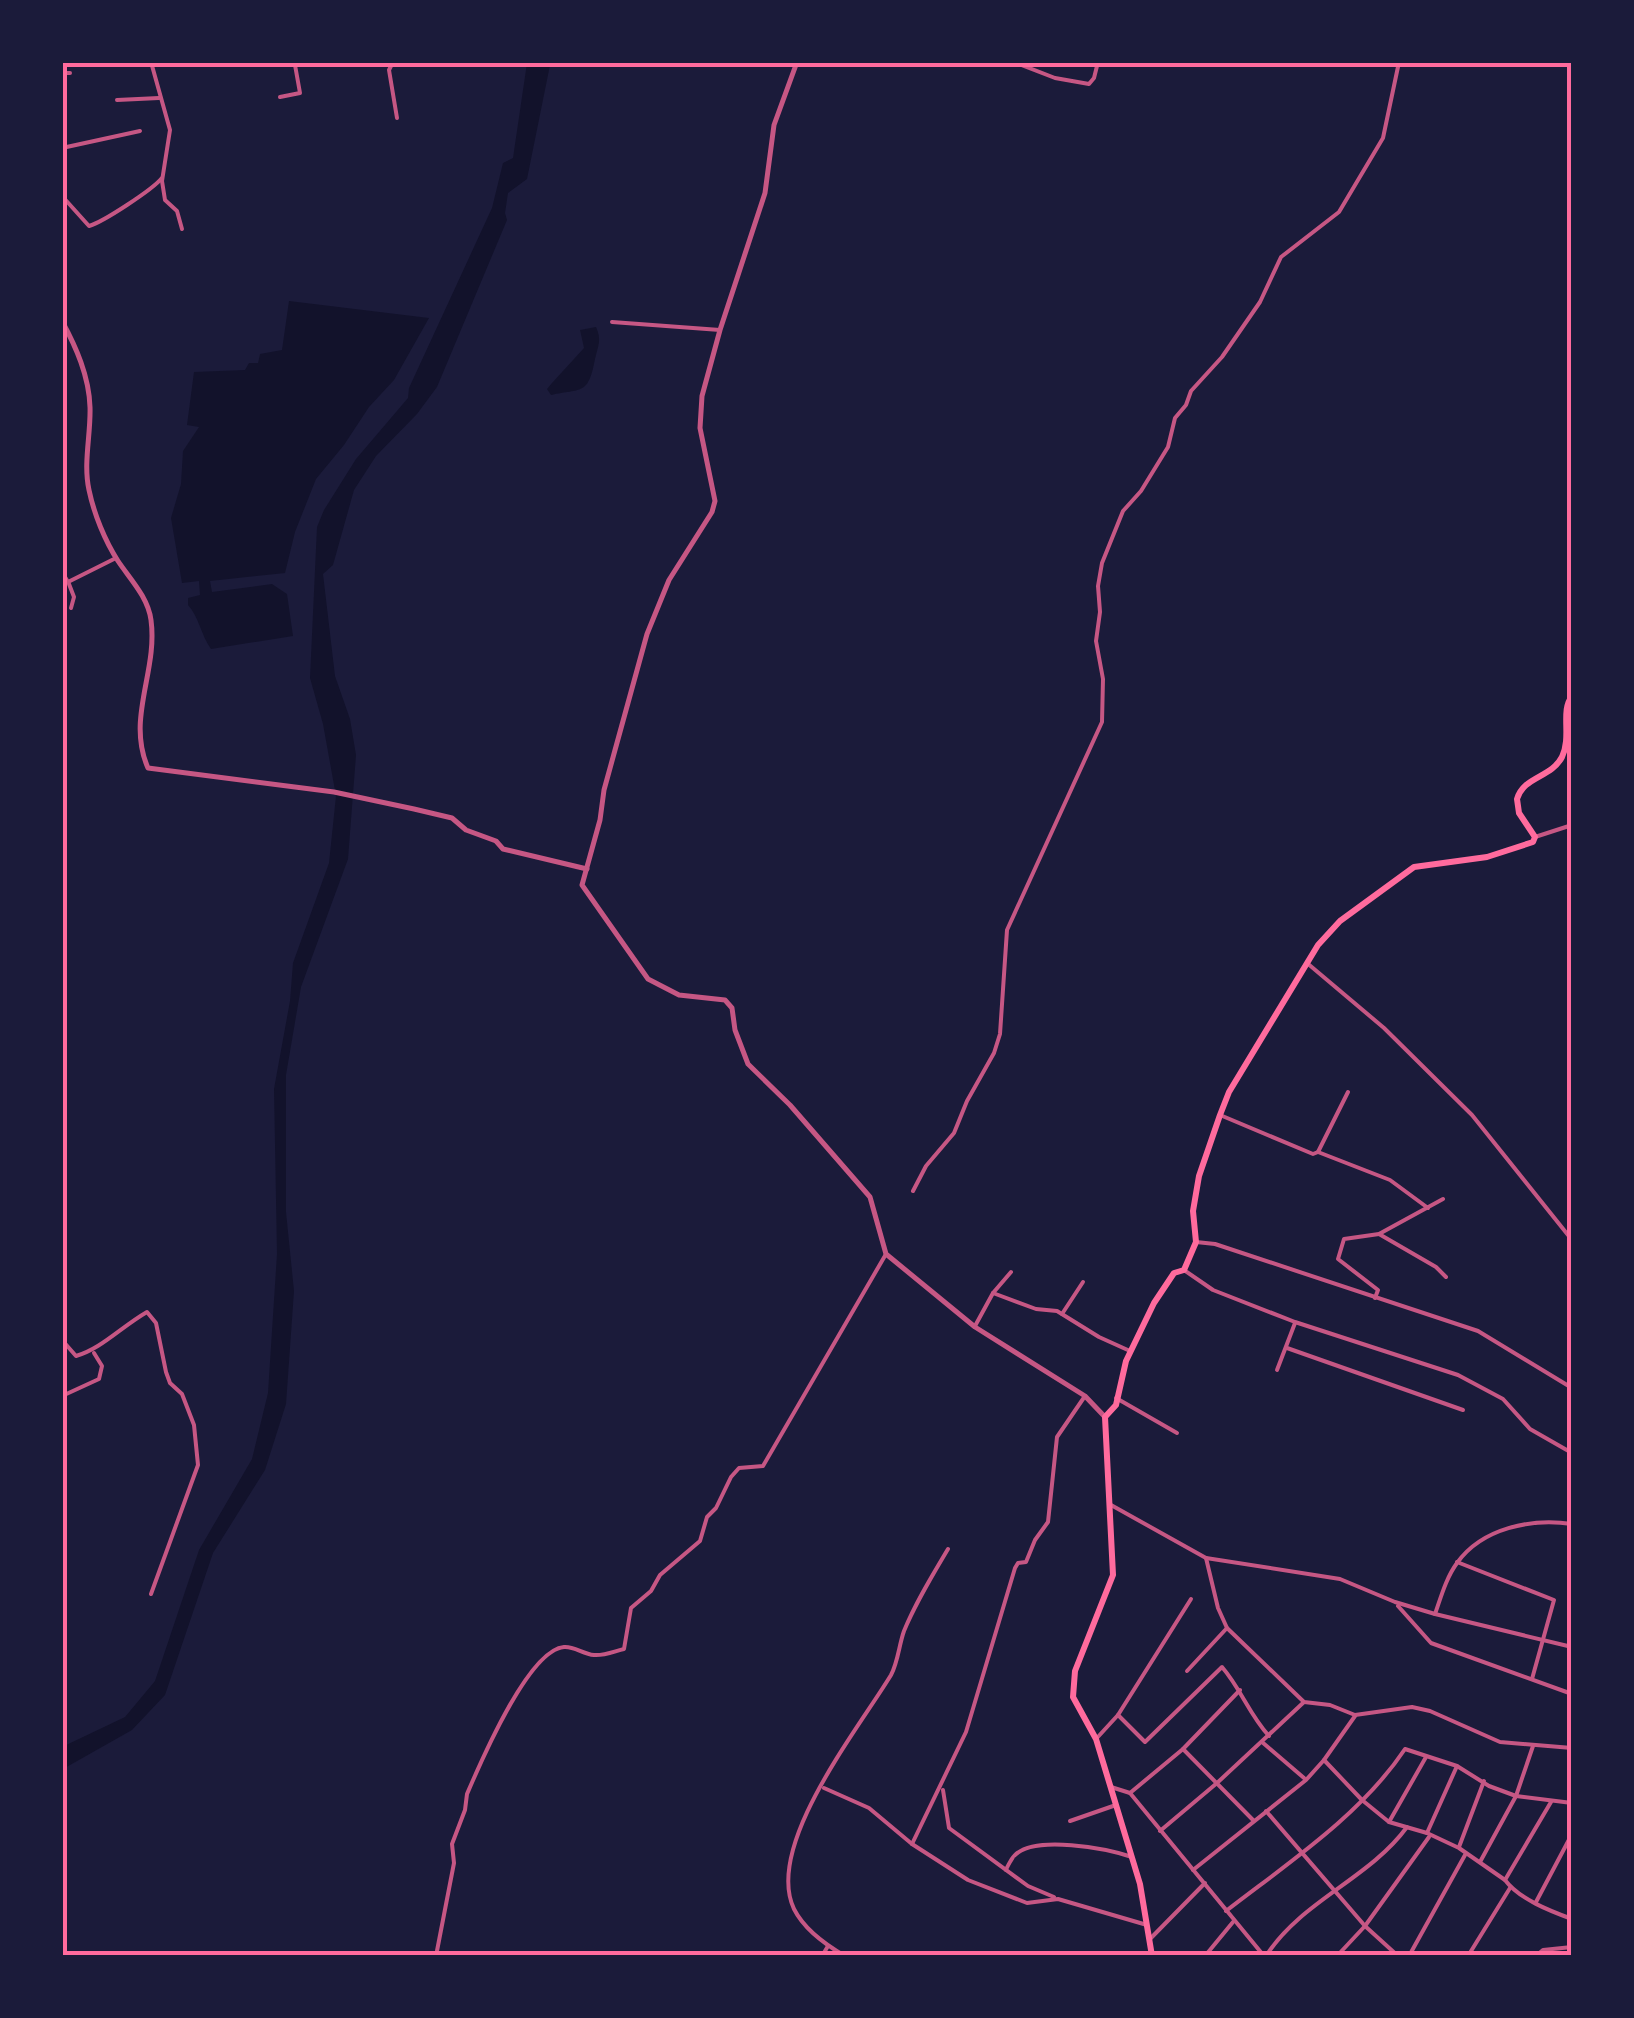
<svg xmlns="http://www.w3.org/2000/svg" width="1634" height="2018" font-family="Jost,sans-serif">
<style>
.water{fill:#12122b}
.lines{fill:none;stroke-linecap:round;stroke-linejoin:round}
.minor{stroke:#c65784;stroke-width:4}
.tertiary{stroke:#c65784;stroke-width:5}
.secondary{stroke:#ff6b9d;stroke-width:6}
.neatline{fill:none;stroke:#ff6b9d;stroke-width:4}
</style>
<rect width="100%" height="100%" fill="#1b1b3a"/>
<g class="water">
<polygon points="527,63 550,65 527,179 508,193 505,213 507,220 437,387 417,414 376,456 354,490 333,565 323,574 335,676 350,719 356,755 348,859 301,987 286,1075 286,1212 294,1291 286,1404 265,1470 213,1553 165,1695 132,1730 63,1769 62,1747 125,1717 155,1681 199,1550 252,1459 268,1393 277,1254 274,1089 290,1001 293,963 329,863 336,796 323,724 310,678 317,527 324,510 356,459 408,398 409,388 492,208 503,163 513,158"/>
<path d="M289,301L429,318L394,380L369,407L344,445L316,479L295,532L285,573L210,581L212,592L272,584L287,594L293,636L211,649C201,635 199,617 188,605V598L200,595L199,581L182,583L171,518L181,484L183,451L199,427L187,425L194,372L245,370L249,363H258L260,354L282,350Z"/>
<path d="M596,327C602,340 598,346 595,359C588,396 582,388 551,395L547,389L552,383L584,348L580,330Z"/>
</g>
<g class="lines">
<g class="minor">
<polyline points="151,62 170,130 162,181 165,200 177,211 182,229"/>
<polyline points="393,62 389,70 397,118"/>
<polyline points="1014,62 1055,78 1089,84 1094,78 1098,62"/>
<polyline points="62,73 70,73"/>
<polyline points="280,97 300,93 295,65 303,62"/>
<polyline points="117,100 159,98"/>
<polyline points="62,148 140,131"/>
<path d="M62,196L89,226C103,222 152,190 162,178"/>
<polyline points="612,322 720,330"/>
<polyline points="62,572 68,582 116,558"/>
<polyline points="69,584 74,597 71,608"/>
<polyline points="1535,837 1572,825"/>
<polyline points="1307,963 1384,1028 1472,1115 1572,1240"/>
<polyline points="1220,1115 1313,1154 1318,1152 1348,1092"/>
<polyline points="1318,1152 1390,1180 1428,1208"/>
<polyline points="913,1191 926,1166 954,1133 967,1101 994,1053 1000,1034 1007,930 1102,722 1103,679 1096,641 1100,612 1098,586 1102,563 1123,511 1141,491 1168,447 1175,418 1186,405 1191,391 1222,357 1260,302 1281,257 1339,212 1383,138 1399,62"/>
<polyline points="1379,1234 1436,1267 1446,1277"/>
<polyline points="1196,1242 1215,1244 1478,1331 1572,1388"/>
<polyline points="1184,1270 1213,1290 1295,1322 1458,1375 1503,1399 1530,1429 1572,1453"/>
<polyline points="993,1293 1036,1309 1057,1311 1099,1337 1130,1351"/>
<polyline points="1375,1298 1378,1290 1338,1259 1344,1239 1379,1234 1443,1199"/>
<polyline points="1062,1314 1083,1282"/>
<polyline points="975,1326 993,1293 1011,1272"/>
<path d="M62,1340L76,1356C101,1349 121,1327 147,1312L156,1323L166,1372L170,1383L182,1394L194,1425L198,1465L151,1594"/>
<polyline points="1287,1348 1463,1410"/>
<polyline points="1277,1370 1295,1323"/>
<polyline points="62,1396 99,1379 102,1366 94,1353"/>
<polyline points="1116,1398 1177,1433"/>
<polyline points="1111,1505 1206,1558 1218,1608 1227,1628 1304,1702 1330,1705 1355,1715 1412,1707 1430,1711 1500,1742 1572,1748"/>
<polyline points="1206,1558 1340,1579 1395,1602 1435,1614 1572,1647"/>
<polyline points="1457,1562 1554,1600 1532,1679"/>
<polyline points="1398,1606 1431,1643 1572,1694"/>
<path d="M1435,1614C1441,1597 1446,1578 1457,1563C1482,1528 1531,1518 1572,1524"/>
<polyline points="1187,1671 1227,1628"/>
<path d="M1118,1715L1145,1742L1222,1667C1241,1689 1249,1714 1269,1736"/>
<polyline points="1096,1739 1118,1715 1191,1599"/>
<polyline points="1262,1742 1304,1778"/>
<polyline points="1183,1749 1253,1820"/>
<path d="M1324,1760L1362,1800L1389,1822L1427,1833L1459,1848L1505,1880C1519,1899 1550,1911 1572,1919"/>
<polyline points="1111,1787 1130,1793 1264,1956"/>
<polyline points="824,1788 869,1808 912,1844 968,1880 1027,1903 1058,1899 1147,1925"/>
<polyline points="943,1790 949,1828 1028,1886 1054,1897"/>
<polyline points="1130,1793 1183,1749 1240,1690"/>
<polyline points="1266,1811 1365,1926 1398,1956"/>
<polyline points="1070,1821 1116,1805"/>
<polyline points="1389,1822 1426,1757"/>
<polyline points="1160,1831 1217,1783 1304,1702"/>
<polyline points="1427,1833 1457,1766"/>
<polyline points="912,1844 966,1732 1015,1568 1018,1563 1026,1562 1035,1540 1048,1522 1057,1437 1085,1396"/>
<polyline points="1459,1847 1484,1781"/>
<polyline points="1480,1862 1516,1796 1533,1746"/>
<path d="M1006,1870C1006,1869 1013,1856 1014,1856C1034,1834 1108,1849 1132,1857"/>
<polyline points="1193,1870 1306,1780 1324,1760 1355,1716"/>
<polyline points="1505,1880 1551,1802"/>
<polyline points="1536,1902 1572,1834"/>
<path d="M1226,1911C1288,1863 1361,1815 1405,1749L1457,1766L1489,1786L1516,1796L1572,1803"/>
<polyline points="1149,1940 1205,1883"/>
<path d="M436,1956L454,1863L452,1844L465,1810L467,1794C480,1764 528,1650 564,1647C574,1646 583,1654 594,1655C604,1656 615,1651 624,1649L631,1608L651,1591L660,1575L700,1541L707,1517L716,1508L731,1477L739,1468L763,1466L886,1254"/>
<polyline points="822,1956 828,1946"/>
<path d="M845,1956C826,1945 804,1929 794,1909C764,1846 859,1728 891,1675C898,1662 899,1645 904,1631C916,1602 932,1576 948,1549"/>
<polyline points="1205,1956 1233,1922"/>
<path d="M1266,1956C1301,1901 1369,1879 1407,1827"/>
<polyline points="1337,1956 1365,1926 1429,1837"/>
<polyline points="1409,1956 1465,1855"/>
<polyline points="1468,1956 1510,1888"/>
<polyline points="1536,1956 1543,1950 1572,1947"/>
</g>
<g class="tertiary">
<polyline points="797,62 774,125 765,193 720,330 702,396 700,428 715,501 712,512 669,580 647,634 604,790 600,820 582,885 648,979 679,995 725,1000 732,1008 735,1030 748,1064 790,1105 870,1197 886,1254 975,1327 1085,1396 1105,1417"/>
<path d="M62,321C76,347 89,376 90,407C91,434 83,463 89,490C94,514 105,541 118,561C130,579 148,597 151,620C158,672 126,718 148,768L334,792L414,809L452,818L466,830L496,841L503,849L587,869"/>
</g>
<path class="secondary" d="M1152,1956L1140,1884L1096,1739L1073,1697L1075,1671L1113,1575L1105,1417L1116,1405L1126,1361L1154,1303L1174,1273L1184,1270L1196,1242L1193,1211L1199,1176L1220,1115L1229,1092L1318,945L1340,921L1414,867L1487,857L1533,842L1535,837L1519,813L1517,799C1524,776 1551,778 1562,757C1572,736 1560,711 1572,696"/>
</g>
<rect width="1634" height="2018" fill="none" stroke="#1b1b3a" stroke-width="130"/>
<rect x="65" y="65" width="1504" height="1888" class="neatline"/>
</svg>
